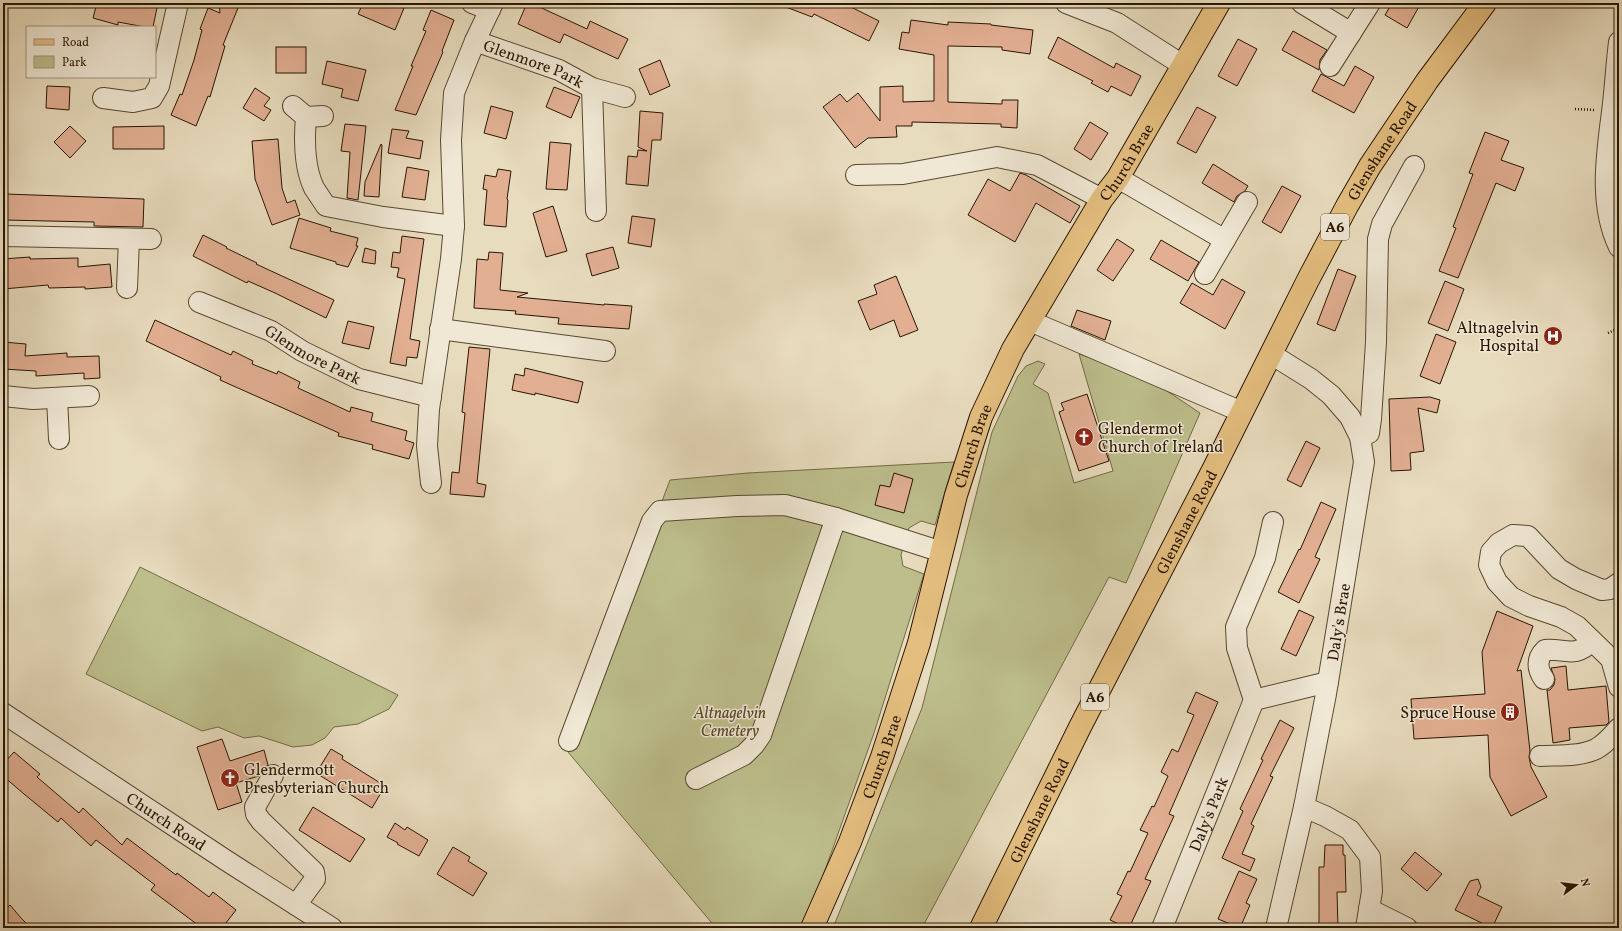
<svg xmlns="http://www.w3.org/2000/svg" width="1622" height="931" font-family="Vollkorn,serif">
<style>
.green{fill:#bdbe8c;stroke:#736a46}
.building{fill:#e2af93;stroke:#291600}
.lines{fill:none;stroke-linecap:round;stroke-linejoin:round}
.minor-casing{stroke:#594830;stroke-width:22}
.major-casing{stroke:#291600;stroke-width:24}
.highway-casing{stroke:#291600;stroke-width:24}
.path{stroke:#291600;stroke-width:2.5;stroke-dasharray:1 2;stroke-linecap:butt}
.minor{stroke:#f0e8d5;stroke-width:20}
.major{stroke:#e4be7f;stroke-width:22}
.highway{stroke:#e4be7f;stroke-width:22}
.labels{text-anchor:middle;stroke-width:3;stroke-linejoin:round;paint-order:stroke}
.shield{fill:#f0e8d5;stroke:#655540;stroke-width:1}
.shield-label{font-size:15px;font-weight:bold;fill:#291600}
.street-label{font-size:16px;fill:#291600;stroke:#f0e8d5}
.poi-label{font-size:16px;fill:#291600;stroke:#f0e8d5;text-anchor:end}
.park-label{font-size:16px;font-style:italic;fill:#55482a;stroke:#f0e8d5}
</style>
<rect width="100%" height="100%" fill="#e8dcbe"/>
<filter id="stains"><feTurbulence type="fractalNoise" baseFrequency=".005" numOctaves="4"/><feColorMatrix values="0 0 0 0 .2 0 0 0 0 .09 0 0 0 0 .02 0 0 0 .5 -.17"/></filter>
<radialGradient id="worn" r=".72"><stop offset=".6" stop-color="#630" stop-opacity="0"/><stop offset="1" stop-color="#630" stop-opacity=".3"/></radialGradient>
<g class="green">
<polygon points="1079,354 1108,364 1164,389 1200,413 1126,583 1109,577 922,928 833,928 922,708 992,432 1018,376 1026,366 1038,361 1045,364 1033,384 1048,393 1074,483 1113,471"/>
<polygon points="954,462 935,525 921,521 909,528 901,555 903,566 924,574 874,733 809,915 802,928 716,928 568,752 670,480 748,473"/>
<polygon points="140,567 398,695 389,709 358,724 334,727 325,738 312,745 293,747 259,736 244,738 218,727 202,731 86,674"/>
</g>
<g class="building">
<polygon points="97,3 158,3 153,27 145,27 118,22 118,25 93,18"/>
<polygon points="219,3 240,3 223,45 225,46 210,97 208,96 196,126 171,115 180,94 182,95 194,60 202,30 200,29 208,8 220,13"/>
<polygon points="363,3 391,3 404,8 395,30 358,14"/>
<polygon points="527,3 531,3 587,29 590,21 628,39 618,59 564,34 560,43 518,24"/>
<polygon points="778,3 843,3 879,21 869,41 814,14 812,17 778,4"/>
<polygon points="1392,3 1421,3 1407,28 1385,15"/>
<polygon points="431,10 454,20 442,51 443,52 416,115 395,110 413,66 411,66 426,31 423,30"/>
<polygon points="911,20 948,25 948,22 991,24 991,25 1033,30 1030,54 1002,50 1002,47 948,46 948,102 1002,104 1002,100 1018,100 1017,128 1001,127 1001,124 912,122 912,126 896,126 897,137 868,138 855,148 823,107 840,94 847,102 858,93 880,121 880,87 903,86 903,102 934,101 934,55 899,49 902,32 909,33"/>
<polygon points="1293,31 1327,50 1320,60 1319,70 1282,50"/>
<polygon points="1058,37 1114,68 1116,63 1141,76 1131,96 1111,86 1108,92 1091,83 1093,81 1048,58"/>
<polygon points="1238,39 1257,49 1237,86 1218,76"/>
<rect x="276" y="47" width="30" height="26"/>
<polygon points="660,60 670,86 650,95 639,69"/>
<polygon points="327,61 366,70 358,101 341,97 343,89 322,84"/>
<polygon points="1355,66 1374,77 1354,113 1312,91 1321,74 1344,86"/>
<polygon points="47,86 70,87 69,110 46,108"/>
<polygon points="554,87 580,97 571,118 546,107"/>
<polygon points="255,88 270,98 264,106 271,110 264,121 243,108"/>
<polygon points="491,106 513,112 506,139 484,133"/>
<polygon points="1197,107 1216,117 1196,153 1177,143"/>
<polygon points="640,111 663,113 661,140 652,140 648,186 626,184 628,156 637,157 638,150 647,151 638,147"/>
<polygon points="1090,122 1108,133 1091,160 1074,149"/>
<polygon points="345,124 366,126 358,200 347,198 350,152 341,151"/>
<polygon points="70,126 86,141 70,158 54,142"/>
<polygon points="164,126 164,149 113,149 113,127"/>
<polygon points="392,129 409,131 406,138 423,141 420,159 388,153"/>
<polygon points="1485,132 1509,141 1501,160 1524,168 1515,191 1496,183 1458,278 1439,271 1456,228 1453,227 1473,174 1469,173"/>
<polygon points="278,139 282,188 287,203 295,200 300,215 272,225 255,179 252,141"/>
<polygon points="550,142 571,144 567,190 546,189"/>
<polygon points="381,144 382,145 379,197 364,196 365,182"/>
<polygon points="1213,164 1248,186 1245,191 1237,196 1234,202 1202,183"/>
<polygon points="407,167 429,171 425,200 402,197"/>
<polygon points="498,169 511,171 507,199 508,200 506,227 484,225 487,190 483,189 485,175 496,177"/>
<polygon points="1020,173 1026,175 1080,206 1070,223 1036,203 1015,242 968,215 988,179 1010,191"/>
<polygon points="1282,186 1301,196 1281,233 1262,222"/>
<polygon points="6,194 144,199 143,227 94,226 94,222 4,220"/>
<polygon points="553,206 567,251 546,257 533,213"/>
<polygon points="632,216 655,219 651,247 628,243"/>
<polygon points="299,218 331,228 330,231 358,238 356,246 358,246 348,267 336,264 336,262 290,248"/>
<polygon points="203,235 227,247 226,248 257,263 256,264 334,300 326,318 275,293 248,281 247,283 193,256"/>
<polygon points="402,236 424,239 410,339 420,341 417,358 407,357 406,366 390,363 405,279 397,277 399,268 391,267 393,252 400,253"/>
<polygon points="1117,239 1134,250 1113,281 1097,270"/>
<polygon points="1161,240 1199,262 1188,281 1150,259"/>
<polygon points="613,247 619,268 592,276 586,254"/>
<polygon points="365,248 376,251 375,264 362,262"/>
<polygon points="489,252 503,253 500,290 528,293 517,297 604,305 604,304 632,306 629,329 558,324 559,318 515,314 516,311 474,308 477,259 488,260"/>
<polygon points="30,257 30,259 78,258 78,267 110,264 112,287 85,289 85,287 49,288 48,285 3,289 3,259"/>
<polygon points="1338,269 1356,276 1335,331 1317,324"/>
<polygon points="896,276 918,330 900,337 894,320 870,330 858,301 877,294 874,285"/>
<polygon points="1222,279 1245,292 1225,329 1180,303 1192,283 1213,295"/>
<polygon points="1445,281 1464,289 1448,331 1428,323"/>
<polygon points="1077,310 1111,321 1105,340 1071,326"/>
<polygon points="155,320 231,355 233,351 253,361 252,364 277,374 278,371 300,382 298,388 350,412 351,407 373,413 371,421 407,431 405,440 414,443 409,459 372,449 373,445 338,436 339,433 220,380 221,377 146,341"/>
<polygon points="348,321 374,327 369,349 342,343"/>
<polygon points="1436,334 1456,342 1440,384 1420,376"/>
<polygon points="3,342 26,344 25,356 67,353 67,357 99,356 100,378 84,379 84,373 36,376 36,371 3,369"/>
<polygon points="469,347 490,349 477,483 486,485 484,497 450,494 452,472 459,473 465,413 462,412"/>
<polygon points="525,368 583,382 578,403 535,393 535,395 512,390 515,374 524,376"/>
<polygon points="1087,394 1109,461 1079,471 1059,412 1064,410 1061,403"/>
<polygon points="1430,397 1440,400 1437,413 1418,408 1424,451 1410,453 1411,470 1391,471 1389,399"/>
<polygon points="1306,441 1320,448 1301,487 1287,480"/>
<polygon points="894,473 913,479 904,513 875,505 880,485 890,487"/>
<polygon points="1321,502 1336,509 1315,557 1320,559 1299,603 1278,592 1299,549 1300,550"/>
<polygon points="1299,610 1314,617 1296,656 1281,649"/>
<polygon points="1497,611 1533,626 1517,671 1521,670 1530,751 1529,757 1531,767 1547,797 1511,816 1490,777 1488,735 1414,739 1411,699 1485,694 1482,652"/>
<polygon points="1566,666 1568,690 1606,686 1609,722 1606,725 1569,728 1570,740 1553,743 1547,690 1550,690 1554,685 1555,679 1551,668"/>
<polygon points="1196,692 1218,702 1169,814 1174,816 1145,879 1151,881 1129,928 1127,928 1110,920 1122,896 1117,894 1128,871 1130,872 1148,833 1140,830 1152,806 1154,807 1168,776 1161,772 1172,749 1178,752 1194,715 1187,712"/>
<polygon points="1280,720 1294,728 1270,776 1273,777 1251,824 1254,826 1242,854 1255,859 1250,871 1222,858 1243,811 1240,809 1263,760 1261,759"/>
<polygon points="222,739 230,761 264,750 268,765 263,769 259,776 236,783 242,802 218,810 197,747"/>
<polygon points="331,749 343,756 342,759 385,786 372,808 316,773"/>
<polygon points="14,752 40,774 37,777 79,813 83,808 122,845 127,838 176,875 177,873 209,897 213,892 236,910 222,928 202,928 151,890 155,885 96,840 91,846 61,818 58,822 24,794 3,776 3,764"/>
<polygon points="313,807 365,839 350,862 299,830"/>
<polygon points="395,823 405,830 407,827 428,840 419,856 397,844 398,843 387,837"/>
<polygon points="1325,845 1343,845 1343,855 1345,855 1346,892 1337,892 1338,928 1319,928 1319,867 1324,867"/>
<polygon points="453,847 470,857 468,861 487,873 473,896 437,874"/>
<polygon points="1415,852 1442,874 1427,891 1401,869"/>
<polygon points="1239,871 1257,879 1246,903 1250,905 1240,928 1218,919"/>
<polygon points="1478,879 1481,887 1477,895 1502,907 1492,928 1455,910 1470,881"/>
<polygon points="10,905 21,918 31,928 3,928 3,912"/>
</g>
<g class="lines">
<defs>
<g id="minor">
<polyline points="472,3 490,10"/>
<polyline points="1066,3 1117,23 1184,66"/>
<polyline points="1302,3 1351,33"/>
<path id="s1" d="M475,41L559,70L592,88L596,211"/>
<path d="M1619,42C1616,66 1615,89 1612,112C1606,157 1599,206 1619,247"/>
<polyline points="1330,66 1370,3"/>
<polyline points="592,88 625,97"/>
<polyline points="103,98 133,102 152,98 159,86 178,3"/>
<polyline points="293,106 306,117 323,116"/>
<path d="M306,117C304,140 304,167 314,188C318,194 322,200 326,206L383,217L454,226"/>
<polyline points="856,175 903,174 997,157 1037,165 1102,199"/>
<polyline points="1118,178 1225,240"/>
<polyline points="3,236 151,239"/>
<polyline points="1205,274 1247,202"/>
<polyline points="127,288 129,239"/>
<path id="s2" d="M199,302L271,331L302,351L359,379L431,397"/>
<polyline points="1030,321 1242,412"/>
<polyline points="440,329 605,351"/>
<polyline points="1271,354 1311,379 1331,395 1350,417 1360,437 1364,462 1326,694 1304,807 1276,928"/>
<polyline points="3,396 33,399 89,396"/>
<polyline points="57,398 59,439"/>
<polyline points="1360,437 1369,433 1371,419 1376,342 1378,239 1382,224 1414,166"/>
<polyline points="431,483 427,446 429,409 451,259 454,226 451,140 454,93 475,41 493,3"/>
<polyline points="1619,583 1610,589 1602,590 1576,579 1559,569 1528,536 1513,535 1499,543 1491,552 1489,565 1497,582 1511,597 1529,606 1561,617 1577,626 1611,659 1619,687"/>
<path d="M1544,679C1537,669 1536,659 1545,650C1564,648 1575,659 1592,641"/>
<polyline points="1254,700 1237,648 1236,627 1265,558 1273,522"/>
<path id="s3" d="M3,713L227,861L332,928"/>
<polyline points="569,741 652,521 660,511 737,506 785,505 836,518 942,552"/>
<path d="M1540,756C1558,755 1579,757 1596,749C1605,744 1613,735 1619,728"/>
<polyline points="273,775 255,807 256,814 261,821 314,872 315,879 296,905"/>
<polyline points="696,779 744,755 754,745 761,735 836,518"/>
<polyline points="1304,807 1325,816 1350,830 1370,857 1372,891 1366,928"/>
<polyline points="1369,909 1407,928"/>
<path id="s4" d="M1162,928L1254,700L1328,682"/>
</g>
<g id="major">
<path id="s5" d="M812,928L850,842L882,757L919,643L956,495L981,417L1013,349L1102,199L1118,178L1219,3"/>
</g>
<g id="highway">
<path id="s6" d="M981,928L1080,727L1214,468L1308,280L1347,206L1370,166L1427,81L1485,3"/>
</g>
</defs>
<use href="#minor" class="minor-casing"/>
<use href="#major" class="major-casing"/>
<use href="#highway" class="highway-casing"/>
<g class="path">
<polyline points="1575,109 1595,110"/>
<polyline points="1608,333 1619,328"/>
</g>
<use href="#minor" class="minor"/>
<use href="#major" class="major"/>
<use href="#highway" class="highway"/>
</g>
<defs>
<symbol id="hospital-disc" viewBox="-11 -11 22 22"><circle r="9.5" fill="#8f2418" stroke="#f0e8d5"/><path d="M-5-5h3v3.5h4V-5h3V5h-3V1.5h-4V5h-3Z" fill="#fff"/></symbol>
<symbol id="church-disc" viewBox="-11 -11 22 22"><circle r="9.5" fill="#8f2418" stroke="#f0e8d5"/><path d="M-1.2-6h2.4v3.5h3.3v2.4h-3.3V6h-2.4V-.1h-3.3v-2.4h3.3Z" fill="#fff"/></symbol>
<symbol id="building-disc" viewBox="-11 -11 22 22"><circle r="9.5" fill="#8f2418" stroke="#f0e8d5"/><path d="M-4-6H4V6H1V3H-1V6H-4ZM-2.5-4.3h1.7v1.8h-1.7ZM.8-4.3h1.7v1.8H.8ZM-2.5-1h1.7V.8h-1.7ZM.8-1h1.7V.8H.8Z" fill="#fff"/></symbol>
</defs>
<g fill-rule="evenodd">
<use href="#hospital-disc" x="1542" y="325" width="22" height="22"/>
<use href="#church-disc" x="1073" y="426" width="22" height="22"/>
<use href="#building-disc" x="1499" y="701" width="22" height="22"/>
<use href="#church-disc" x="219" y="767" width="22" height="22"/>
</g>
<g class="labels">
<g class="shield">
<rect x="1321" y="214" width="28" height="26" rx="3"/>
<rect x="1081" y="684" width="28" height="26" rx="3"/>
</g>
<g class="shield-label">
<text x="1335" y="232">A6</text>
<text x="1095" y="702">A6</text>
</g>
<g class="street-label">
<text dy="6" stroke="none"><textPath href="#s1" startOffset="63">Glenmore Park</textPath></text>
<text dy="6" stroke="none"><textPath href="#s6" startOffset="875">Glenshane Road</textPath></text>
<text dy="6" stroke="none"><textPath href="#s5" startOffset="833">Church Brae</textPath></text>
<text dy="6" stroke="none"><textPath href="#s2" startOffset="126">Glenmore Park</textPath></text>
<text dy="6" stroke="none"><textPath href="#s5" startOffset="509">Church Brae</textPath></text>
<text dy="6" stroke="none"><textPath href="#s6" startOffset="455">Glenshane Road</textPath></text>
<text transform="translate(1338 622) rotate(-81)" y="6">Daly's Brae</text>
<text dy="6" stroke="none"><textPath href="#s5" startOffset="185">Church Brae</textPath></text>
<text dy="6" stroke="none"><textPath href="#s6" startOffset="131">Glenshane Road</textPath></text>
<text dy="6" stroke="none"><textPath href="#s4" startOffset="123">Daly's Park</textPath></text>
<text dy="6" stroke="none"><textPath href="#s3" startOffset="196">Church Road</textPath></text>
</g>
<g class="poi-label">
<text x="1539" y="333">Altnagelvin<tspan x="1539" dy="18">Hospital</tspan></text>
<text x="1098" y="434" text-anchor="start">Glendermot<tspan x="1098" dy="18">Church of Ireland</tspan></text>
<text x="1496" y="718">Spruce House</text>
<text x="244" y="775" text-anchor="start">Glendermott<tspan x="244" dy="18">Presbyterian Church</tspan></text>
</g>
<g class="park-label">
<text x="730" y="718">Altnagelvin<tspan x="730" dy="18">Cemetery</tspan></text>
</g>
</g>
<rect width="1622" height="931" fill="none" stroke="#e8dcbe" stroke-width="16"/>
<rect x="4" y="4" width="1614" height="923" fill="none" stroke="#291600" stroke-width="2"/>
<rect x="8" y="8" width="1606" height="915" fill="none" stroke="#291600"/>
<rect x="26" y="26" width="130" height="52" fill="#f0e8d5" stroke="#a09480"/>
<rect x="34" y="39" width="20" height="6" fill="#e4be7f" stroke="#a09480"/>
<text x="62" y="46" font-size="12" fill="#291600">Road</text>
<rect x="34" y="56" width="20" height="12" fill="#bdbe8c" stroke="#a09480"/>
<text x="62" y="66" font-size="12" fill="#291600">Park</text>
<g transform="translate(1576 885) rotate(75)" stroke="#f0e8d5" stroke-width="3" paint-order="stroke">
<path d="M0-3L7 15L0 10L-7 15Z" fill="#291600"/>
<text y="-6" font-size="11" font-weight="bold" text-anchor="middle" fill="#291600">N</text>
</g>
<rect width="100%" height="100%" filter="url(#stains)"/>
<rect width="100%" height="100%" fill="url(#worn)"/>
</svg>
